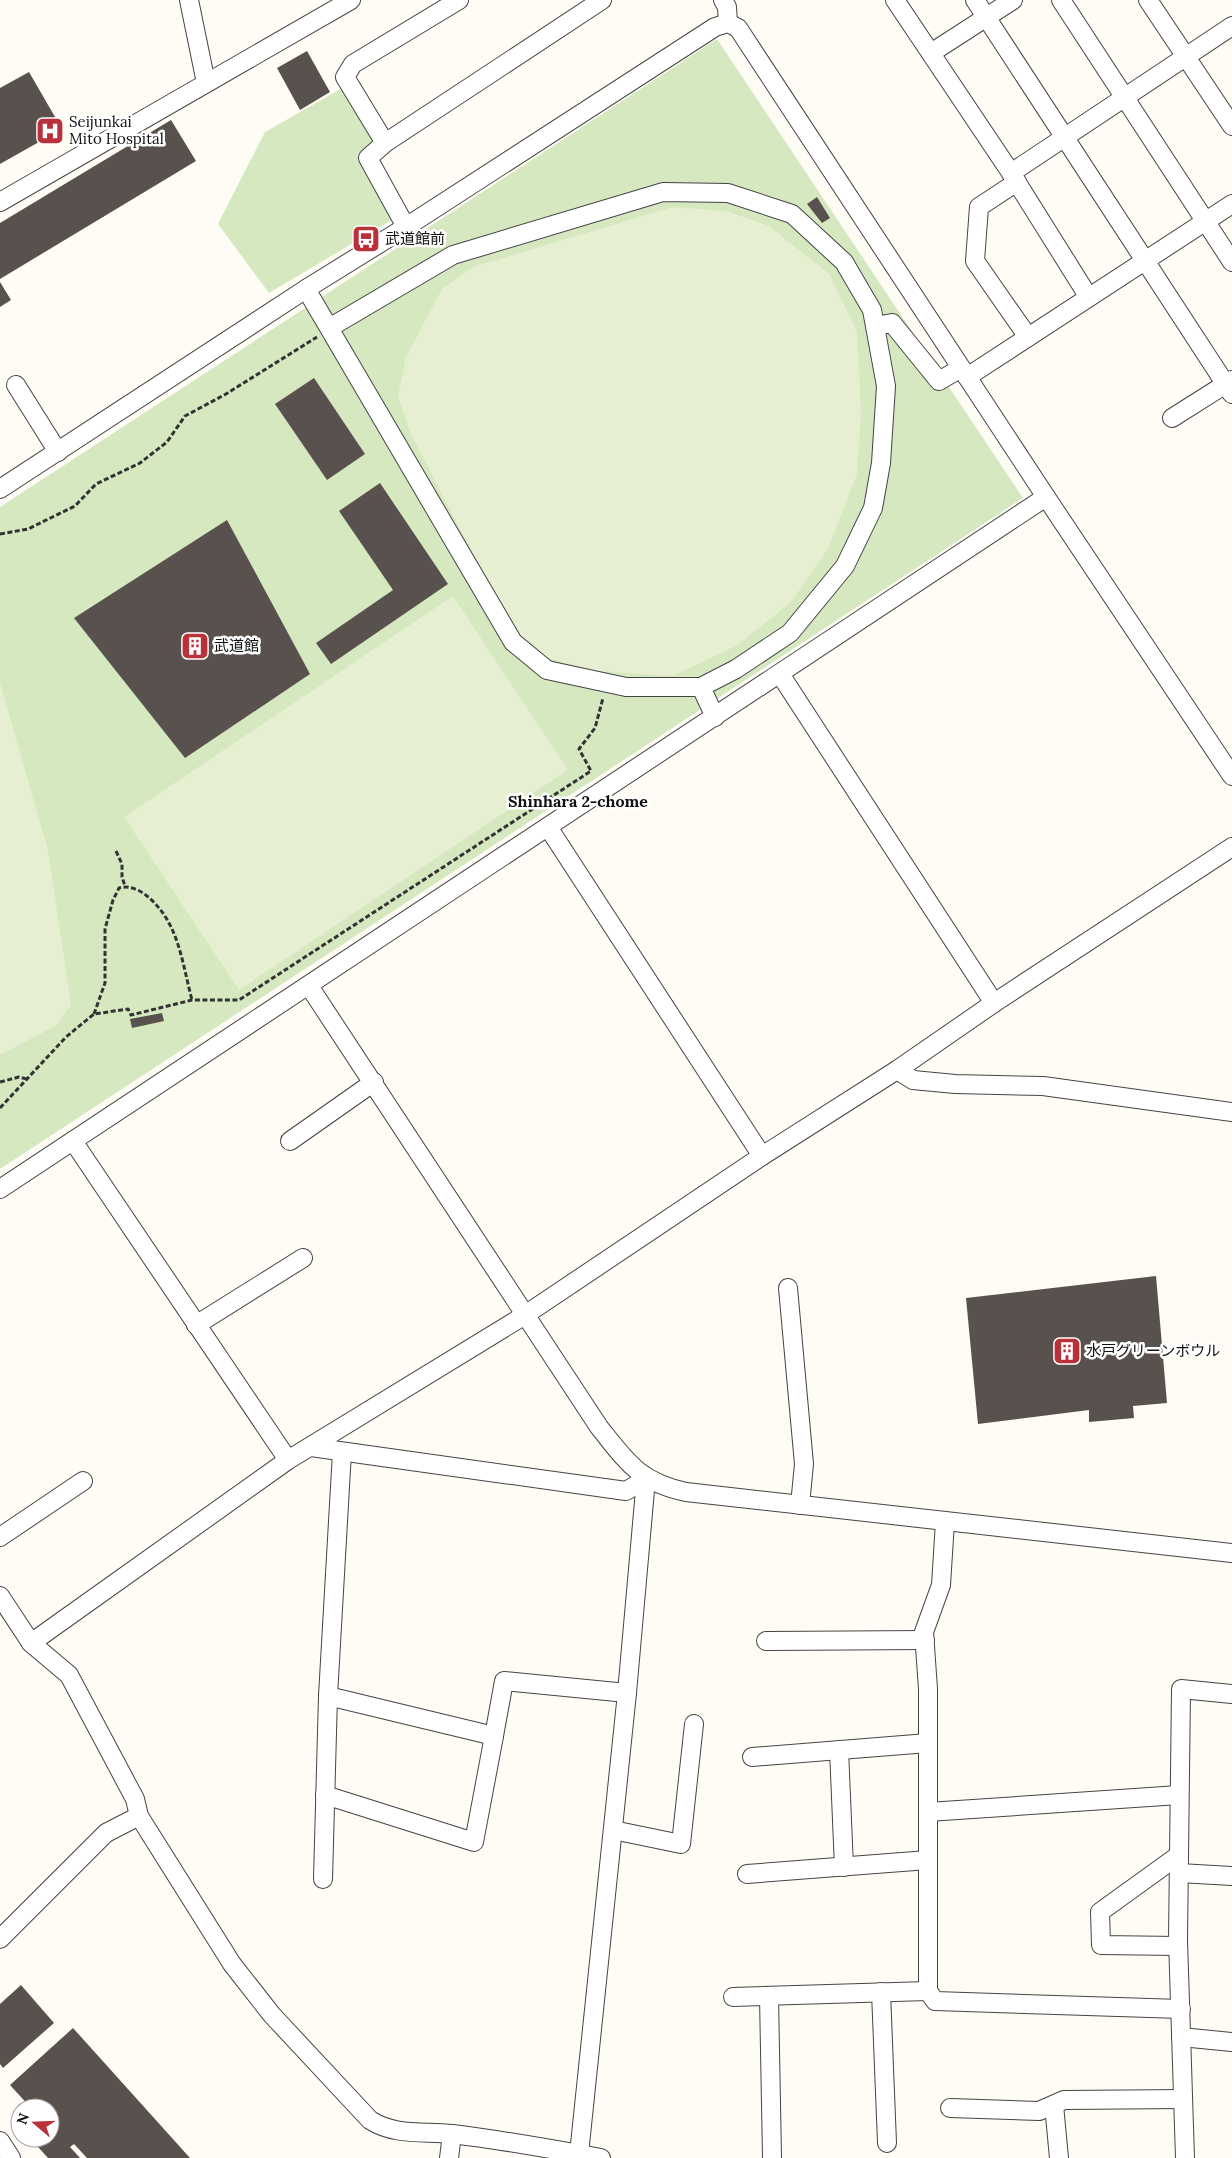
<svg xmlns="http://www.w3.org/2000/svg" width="1232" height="2158" font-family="Lora,'Noto Sans JP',serif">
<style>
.green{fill:#d6e8c0}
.pitch{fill:#e6efd1}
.building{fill:#59514e}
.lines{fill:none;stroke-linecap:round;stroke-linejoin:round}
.minor-casing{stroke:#444;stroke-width:20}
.path{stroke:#333;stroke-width:3;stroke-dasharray:5 2.5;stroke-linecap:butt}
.minor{stroke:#fff;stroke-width:18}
.labels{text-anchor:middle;stroke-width:5;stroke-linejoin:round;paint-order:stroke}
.poi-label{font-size:15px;fill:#111;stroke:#fff;text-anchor:start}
.neighbourhood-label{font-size:16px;font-weight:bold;fill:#111;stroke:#fff}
</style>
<rect width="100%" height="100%" fill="#fefcf5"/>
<g class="green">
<polygon points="717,39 1023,498 0,1169 0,507"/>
<polygon points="346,86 381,142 364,159 397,217 269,293 218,224 265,132"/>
</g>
<g class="pitch">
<polygon points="673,207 726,211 769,226 829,274 857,332 861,413 857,474 828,549 791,602 738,645 673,676 595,671 541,656 508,622 411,434 398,396 406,357 442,289 473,267"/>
<polygon points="453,596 568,770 239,990 124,817"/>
<polygon points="0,683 48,850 71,1005 57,1025 0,1055"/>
</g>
<g class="building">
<polygon points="307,51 330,92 300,110 277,68"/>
<polygon points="29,72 62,129 0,164 0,88"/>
<polygon points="171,120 196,161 0,279 0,223"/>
<polygon points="817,197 830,218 822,223 807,204"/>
<polygon points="0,282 11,300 0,307"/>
<polygon points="314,378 365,454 327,480 275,404"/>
<polygon points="380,483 448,584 331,664 316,643 393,590 339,511"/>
<polygon points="227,520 310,674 185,758 74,618"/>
<polygon points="162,1013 164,1021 132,1028 130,1019"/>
<polygon points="1156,1276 1167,1403 1133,1406 1134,1418 1089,1422 1089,1410 978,1424 966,1298"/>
<polygon points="21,1985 54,2023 3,2068 0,2064 0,2004"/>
<polygon points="73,2028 190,2158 87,2158 74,2144 70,2147 80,2158 48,2158 30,2138 50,2138 50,2108 31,2108 10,2085"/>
</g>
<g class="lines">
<defs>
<g id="minor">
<polyline points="189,0 206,83"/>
<polyline points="723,0 727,7 728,23"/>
<polyline points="895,0 1011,173 1088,296"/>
<polyline points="975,0 1232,394"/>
<polyline points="1061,0 1232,262"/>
<polyline points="1148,0 1232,126"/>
<polyline points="931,53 1013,0"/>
<polyline points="385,143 345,77 353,64 459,0"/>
<polyline points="1011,173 1232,26"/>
<polyline points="1017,182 979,207 975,261 1028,337"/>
<polyline points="0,202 351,0"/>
<polyline points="406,227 368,158 385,143 602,0"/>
<polyline points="306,289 329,328 513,642 547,670 626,687 701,687 736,669 790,633 845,566 873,508 881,463 886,386 872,310 844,262 792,214 728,193 663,192 453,255 329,328"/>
<polyline points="875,326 892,323 939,381 961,368"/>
<polyline points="967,377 1232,204"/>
<polyline points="16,385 58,452"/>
<polyline points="1172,418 1232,380"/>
<polyline points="0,489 306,289 406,227 715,27 728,23 738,28 1046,497 1232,776"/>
<polyline points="780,674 994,1003"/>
<polyline points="701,687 715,717"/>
<polyline points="548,827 762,1156"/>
<path d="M309,986L599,1427C627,1462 639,1482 686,1492L1232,1553"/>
<polyline points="897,1070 913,1080 955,1084 1043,1086 1232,1112"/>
<polyline points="73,1141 288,1460"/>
<polyline points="290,1141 374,1082"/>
<polyline points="0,1189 1046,497"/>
<polyline points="788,1288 804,1464 800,1505"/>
<polyline points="196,1325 303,1258"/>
<polyline points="311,1447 626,1491 646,1479"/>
<polyline points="342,1452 328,1696 494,1736 504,1681 627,1693"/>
<polyline points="945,1522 941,1585 924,1632 928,1689 928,1991 935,2001 1181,2009"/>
<polyline points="0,1537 83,1481"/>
<path d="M0,1596L31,1643L69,1675L135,1799L139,1816L232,1964L272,2015L370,2120C395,2136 423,2131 452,2134C502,2140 552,2149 601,2158"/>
<polyline points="766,1641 925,1640"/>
<polyline points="31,1643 288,1460 525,1315 762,1156 897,1070 994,1003 1232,847"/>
<polyline points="839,1750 844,1867"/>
<polyline points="752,1757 928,1743"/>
<polyline points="325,1795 474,1842 494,1736"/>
<polyline points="928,1812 1179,1795"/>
<polyline points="613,1830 681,1844 694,1724"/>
<polyline points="1179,1873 1232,1876"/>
<polyline points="747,1874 928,1860"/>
<polyline points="323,1879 328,1696"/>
<polyline points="0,1939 106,1833 139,1816"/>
<polyline points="1178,1946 1101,1945 1100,1912 1179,1855"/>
<polyline points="881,1992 887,2143"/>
<polyline points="769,1996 772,2158"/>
<polyline points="733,1997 928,1991"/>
<polyline points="1181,2037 1232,2042"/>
<polyline points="1054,2105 1059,2158"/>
<polyline points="950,2108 1039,2111 1064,2100 1183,2099"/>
<polyline points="0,2141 11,2158"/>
<polyline points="579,2154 627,1693 646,1479"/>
<polyline points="449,2158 452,2134"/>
<polyline points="1185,2158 1178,1940 1181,1689 1232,1694"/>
</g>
</defs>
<use href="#minor" class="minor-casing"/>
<g class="path">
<polyline points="0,534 28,529 75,506 96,484 140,463 167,442 185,416 226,394 317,337"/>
<polyline points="116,851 122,864 122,877 125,886"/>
<path d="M94,1014L105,983V929L113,900L119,888C129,885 140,890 147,896C179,922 182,963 192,1000"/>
<polyline points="0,1082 19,1077 27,1079"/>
<polyline points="0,1108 66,1037 94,1014 128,1009 131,1015 192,1000 239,1000 591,771 579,749 595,728 603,698"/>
</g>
<use href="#minor" class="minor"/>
</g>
<defs>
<symbol id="hospital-square" viewBox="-11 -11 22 22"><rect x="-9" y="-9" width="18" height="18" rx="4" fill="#b9313b" stroke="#fff"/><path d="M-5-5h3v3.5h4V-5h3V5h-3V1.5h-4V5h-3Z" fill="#fff"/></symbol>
<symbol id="bus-square" viewBox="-11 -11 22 22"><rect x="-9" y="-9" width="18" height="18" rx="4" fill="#b9313b" stroke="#fff"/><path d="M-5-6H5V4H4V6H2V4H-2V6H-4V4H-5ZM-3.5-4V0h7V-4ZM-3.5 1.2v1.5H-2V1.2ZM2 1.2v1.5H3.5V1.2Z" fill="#fff"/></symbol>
<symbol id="building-square" viewBox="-11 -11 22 22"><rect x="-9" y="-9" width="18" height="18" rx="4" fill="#b9313b" stroke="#fff"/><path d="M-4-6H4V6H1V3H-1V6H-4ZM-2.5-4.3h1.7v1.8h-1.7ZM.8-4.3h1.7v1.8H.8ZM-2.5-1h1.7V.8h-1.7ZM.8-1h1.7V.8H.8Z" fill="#fff"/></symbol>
</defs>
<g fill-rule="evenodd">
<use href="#hospital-square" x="34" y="115" width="32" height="32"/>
<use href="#bus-square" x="350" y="223" width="32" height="32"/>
<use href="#building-square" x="179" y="630" width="32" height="32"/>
<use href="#building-square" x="1051" y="1335" width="32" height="32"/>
</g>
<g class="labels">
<g class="poi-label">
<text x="69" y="127">Seijunkai<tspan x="69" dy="17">Mito Hospital</tspan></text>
<text x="385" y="244">武道館前</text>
<text x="214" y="651">武道館</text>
<text x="1086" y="1356">水戸グリーンボウル</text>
</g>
<g class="neighbourhood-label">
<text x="578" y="807">Shinhara 2-chome</text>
</g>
</g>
<g transform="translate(35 2123) rotate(289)"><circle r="24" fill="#ffffff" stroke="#a0a0a0"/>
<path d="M0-4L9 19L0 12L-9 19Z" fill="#b9313b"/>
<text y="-8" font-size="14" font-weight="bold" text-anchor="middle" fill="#111111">N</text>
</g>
</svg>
